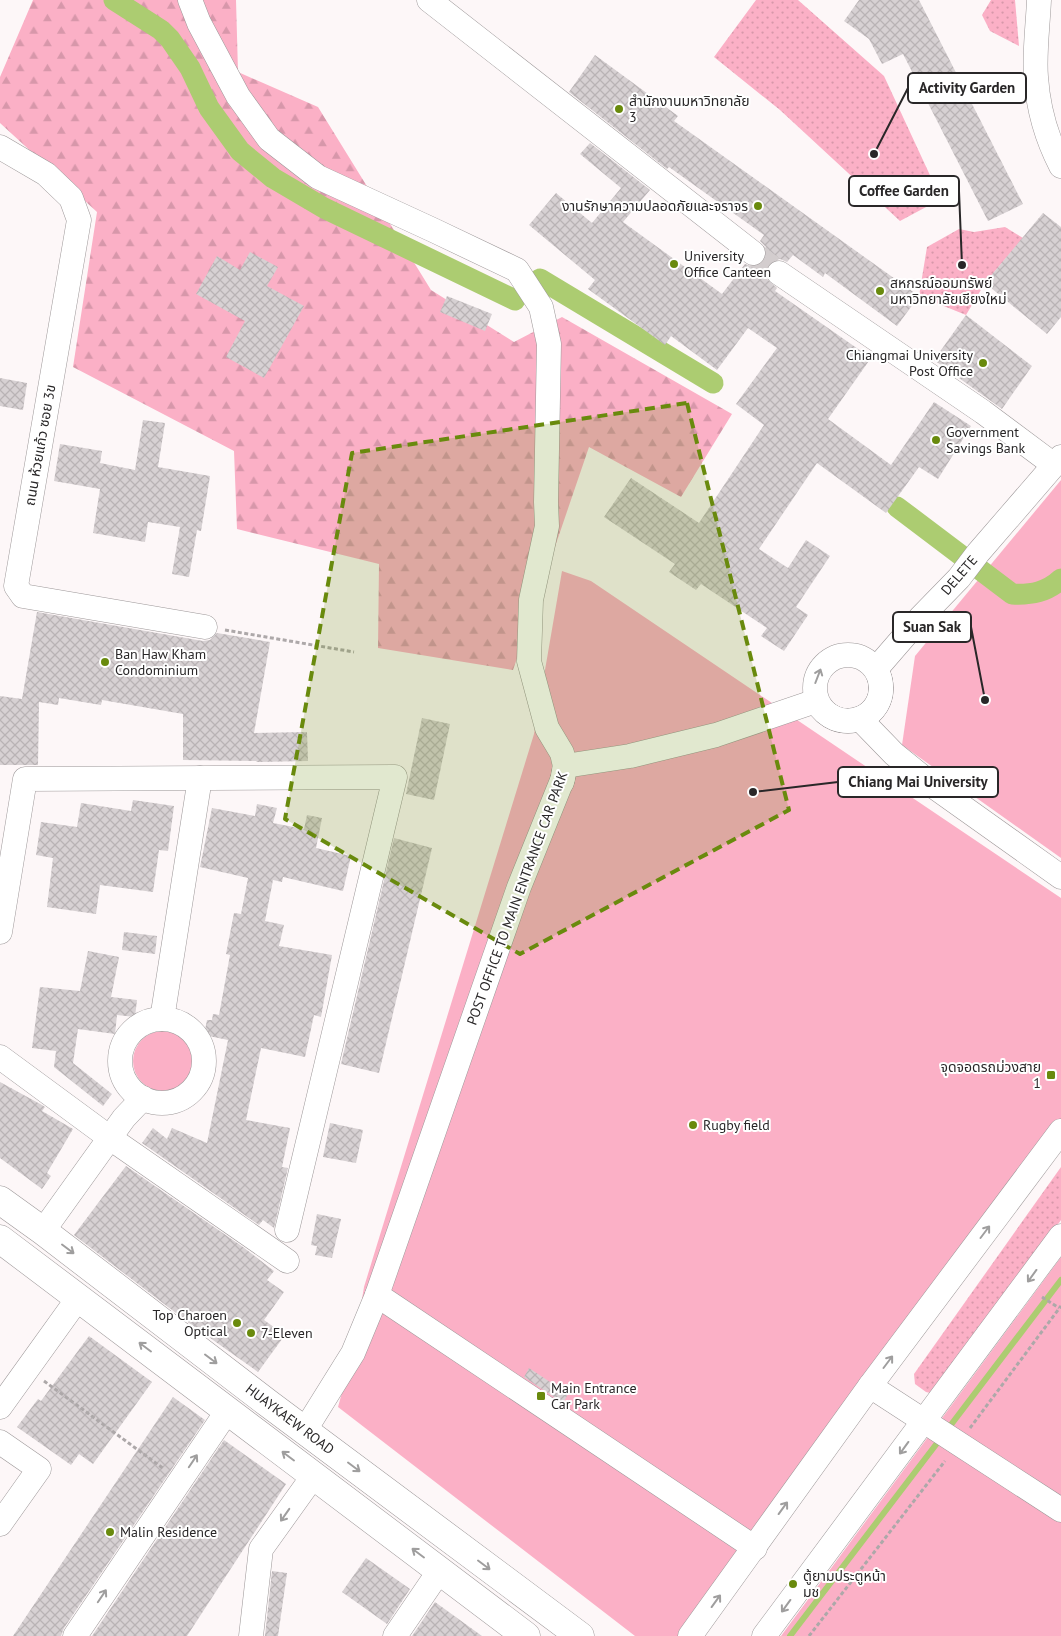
<svg xmlns="http://www.w3.org/2000/svg" width="1061" height="1636" font-family="'PT Sans','Noto Sans Thai',sans-serif">
<style>
.green{fill:#fbb0c6}
.forest{fill:url(#forest-firs)}
.garden{fill:url(#garden-dots)}
.lines{fill:none;stroke-linecap:round;stroke-linejoin:round}
.stream{stroke:#accc71;stroke-width:6}
.canal{stroke:#accc71;stroke-width:21}
.building{fill:url(#building-cross-hatch)}
.minor-tunnel{stroke:#d3cdce;stroke-width:24;stroke-dasharray:24 12;stroke-linecap:butt}
.minor-casing{stroke:#9d9899;stroke-width:25}
.major-casing{stroke:#9d9899;stroke-width:29}
.path{stroke:#ada8a9;stroke-width:3;stroke-dasharray:4 2.5;stroke-linecap:butt}
.minor{stroke:#fff;stroke-width:24}
.major{stroke:#fff;stroke-width:28}
.oneway{stroke:#9f9e9e}
.marked{fill:#698a0d;fill-opacity:0.2;stroke:#698a0d;stroke-width:4;stroke-dasharray:10 6;stroke-linejoin:round}
.poi-dot{fill:#698a0d;stroke:#fff;stroke-width:2}
.labels{text-anchor:middle;stroke-width:4;stroke-linejoin:round;paint-order:stroke}
.poi-label{font-size:14px;fill:#292728;stroke:#fff;text-anchor:start}
.street-label{font-size:14px;fill:#292728;stroke:#fff}
.leader{fill:none;stroke:#292728;stroke-width:2}
.callout-dot{fill:#292728;stroke:#fff;stroke-width:2}
.callout{fill:#fff;stroke:#292728;stroke-width:2}
.callout-label{font-size:15px;text-anchor:middle;font-weight:bold;fill:#292728}
</style>
<defs>
<pattern id="forest-firs" width="22" height="20" patternUnits="userSpaceOnUse" patternTransform="scale(1.25)"><rect width="22" height="20" fill="#fbb0c6"/><path d="M5 1l3.5 6h-7zM16 11l3.5 6h-7z" fill="#d797aa"/></pattern>
<pattern id="garden-dots" width="8" height="8" patternUnits="userSpaceOnUse" patternTransform="scale(1.25)"><rect width="8" height="8" fill="#fbb0c6"/><path d="M2 2h.1M6 6h.1" fill="none" stroke="#d797aa" stroke-width="1.8" stroke-linecap="round"/></pattern>
<pattern id="building-cross-hatch" width="8" height="8" patternUnits="userSpaceOnUse" patternTransform="scale(1.25)"><rect width="8" height="8" fill="#d7d1d3"/><path d="M0 0l8 8M0 8l8-8" fill="none" stroke="#b9b3b5"/></pattern>
</defs>
<rect width="100%" height="100%" fill="#fdf7f8"/>
<g class="green">
<polygon points="1061,480 1061,858 902,745 915,656"/>
<polygon points="562,571 591,581 1061,898 1061,1129 685,1636 635,1636 338,1407 353,1353 364,1287 534,734"/>
<circle cx="163" cy="1061" r="30"/>
<polygon points="1061,1257 1061,1636 781,1636"/>
</g>
<polygon class="forest" points="33,0 236,0 238,72 318,107 431,290 514,342 562,317 732,414 681,497 589,447 513,670 378,648 379,564 237,529 234,451 73,367 97,212 0,123 0,77"/>
<g class="garden">
<polygon points="756,0 798,0 884,76 941,199 900,221 780,110 714,57"/>
<polygon points="991,0 1015,0 1019,46 990,31 982,15"/>
<polygon points="1005,227 1023,238 985,283 966,315 919,296 927,247 959,229 974,232"/>
<polygon points="1061,1167 1061,1220 934,1394 926,1392 915,1384 914,1374"/>
</g>
<g class="lines">
<g class="stream">
<polyline points="947,1430 1061,1280"/>
<polyline points="790,1636 941,1438"/>
</g>
<g class="canal">
<polyline points="114,0 161,30 170,39 190,68 209,108 240,151 273,178 324,208 515,300"/>
<polyline points="540,279 713,383"/>
<path d="M897,507L1012,594C1032,595 1047,592 1061,579"/>
</g>
</g>
<g class="building">
<polygon points="859,0 919,0 1023,204 988,221 903,54 882,64 869,39 844,21"/>
<polygon points="595,55 678,116 674,121 919,296 897,326 825,273 823,277 793,255 787,262 780,259 774,260 768,265 765,272 766,278 777,288 775,291 871,358 828,419 891,465 934,402 971,426 938,479 919,467 886,513 817,463 759,549 788,568 806,540 830,556 796,607 808,615 784,651 761,636 767,628 701,584 696,590 669,572 675,564 604,517 631,478 699,523 764,425 736,404 777,348 748,328 717,370 671,336 665,345 588,289 595,280 529,225 556,193 592,223 621,188 580,154 590,143 650,190 623,222 722,294 745,264 751,266 758,266 763,262 766,255 766,247 760,241 764,235 669,167 667,169 569,92"/>
<polygon points="1043,213 1061,227 1061,317 1047,334 985,283"/>
<polygon points="250,252 278,267 267,286 304,306 264,378 226,357 245,321 196,294 217,256 240,270"/>
<polygon points="447,296 492,314 485,331 440,312"/>
<polygon points="966,315 1032,366 1002,409 934,360"/>
<polygon points="0,378 27,383 23,410 0,406"/>
<polygon points="143,420 165,423 158,467 210,476 201,531 197,530 189,577 172,574 180,527 148,522 145,542 93,533 100,489 54,481 60,444 102,451 100,463 135,470"/>
<polygon points="37,612 203,641 210,640 217,633 270,642 254,733 307,732 308,761 257,762 256,761 183,760 183,714 102,700 101,705 59,698 58,705 39,702 38,765 0,765 0,696 22,699"/>
<polygon points="422,718 450,724 434,800 406,794"/>
<polygon points="133,800 174,806 168,851 159,850 153,892 100,885 96,914 47,907 53,858 36,855 41,822 77,827 81,803 131,811"/>
<polygon points="257,804 277,808 273,823 304,829 307,815 322,818 316,848 351,856 343,891 283,877 282,882 273,880 265,921 284,925 279,946 332,955 321,1017 314,1015 305,1057 261,1048 246,1120 290,1128 282,1167 288,1168 274,1228 263,1220 259,1225 142,1143 153,1128 167,1139 172,1128 207,1143 228,1040 204,1035 207,1020 212,1020 213,1014 219,1015 230,955 226,954 234,913 241,914 248,878 200,867 212,808 255,816"/>
<polygon points="394,838 432,848 379,1073 341,1064"/>
<polygon points="124,932 157,936 155,954 122,950"/>
<polygon points="88,951 119,957 111,997 137,1000 135,1017 117,1015 115,1034 78,1029 73,1063 112,1094 103,1106 54,1067 56,1051 32,1048 40,987 80,991"/>
<polygon points="0,1082 42,1105 45,1107 42,1111 73,1129 47,1173 51,1176 42,1189 0,1158"/>
<polygon points="330,1123 363,1130 356,1163 323,1157"/>
<polygon points="126,1166 243,1247 274,1271 267,1280 284,1292 264,1320 285,1335 258,1372 189,1323 74,1235"/>
<polygon points="317,1214 341,1219 332,1258 315,1255 317,1246 311,1245"/>
<polygon points="89,1336 152,1382 93,1464 79,1454 71,1465 17,1427 38,1399 41,1401"/>
<polygon points="529,1368 568,1394 563,1403 524,1377"/>
<polygon points="173,1397 205,1420 64,1628 61,1636 13,1636"/>
<polygon points="224,1440 286,1484 187,1636 92,1636"/>
<polygon points="366,1558 410,1589 387,1624 342,1592"/>
<polygon points="272,1571 287,1573 278,1636 265,1636"/>
<polygon points="435,1602 482,1636 412,1636"/>
</g>
<g class="lines">
<polyline class="minor-tunnel" points="753,253 779,273"/>
<defs>
<g id="minor">
<polyline points="190,0 199,23 238,96 269,139 318,177 433,230 517,270 541,307 549,344 546,502 547,526 531,600 529,661 547,728 562,753 565,766 563,778 519,887 377,1295 755,1548"/>
<polyline points="429,0 753,253"/>
<path d="M1039,0C1038,24 1034,54 1036,77C1038,107 1047,139 1061,166"/>
<polyline points="0,147 46,174 71,198 79,220 16,586 23,596 205,627"/>
<polyline points="779,273 983,412 1054,465"/>
<circle cx="848" cy="688" r="33"/>
<polyline points="860,719 894,754 936,788 1061,877"/>
<path d="M562,782L565,766L630,756L716,735L816,701C837,738 889,718 880,680C880,677 877,673 876,669L921,617L959,578L978,553L1061,457"/>
<polyline points="0,932 25,779 395,777 287,1230"/>
<polyline points="162,1019 200,778"/>
<circle cx="162" cy="1061" r="42"/>
<polyline points="0,1057 110,1138 287,1261"/>
<polyline points="43,1231 124,1118 143,1098"/>
<polyline points="870,1386 1061,1510"/>
<polyline points="0,1407 79,1297"/>
<polyline points="305,1430 353,1353 377,1295"/>
<polyline points="0,1442 39,1469 0,1524"/>
<polyline points="75,1636 228,1410"/>
<polyline points="251,1636 261,1549 314,1475"/>
<polyline points="395,1636 440,1570"/>
<polyline points="690,1636 870,1386 1061,1131"/>
<polyline points="764,1636 1061,1236"/>
</g>
<g id="major">
<polyline points="0,1200 43,1231 269,1404 580,1636"/>
<polyline points="0,1239 526,1636"/>
</g>
</defs>
<use href="#minor" class="minor-casing"/>
<use href="#major" class="major-casing"/>
<g class="path">
<polyline points="225,630 354,652"/>
<path d="M815,681C819,661 841,650 860,657"/>
<polyline points="1042,1297 1059,1308"/>
<polyline points="44,1381 164,1469"/>
<polyline points="970,1428 1061,1306"/>
<polyline points="809,1636 945,1461"/>
</g>
<use href="#minor" class="minor"/>
<use href="#major" class="major"/>
</g>
<defs><path id="oneway-shaft" d="M-6 0H5M1.5-3L5.5 0L1.5 3" fill="none" stroke-width="1.6" stroke-linecap="round" stroke-linejoin="round" transform="scale(1.25)"/></defs>
<g class="oneway">
<use href="#oneway-shaft" transform="translate(818 676) rotate(-69)"/>
<use href="#oneway-shaft" transform="translate(985 1232) rotate(-53)"/>
<use href="#oneway-shaft" transform="translate(68 1249) rotate(37)"/>
<use href="#oneway-shaft" transform="translate(1032 1276) rotate(126)"/>
<use href="#oneway-shaft" transform="translate(145 1347) rotate(-143)"/>
<use href="#oneway-shaft" transform="translate(211 1359) rotate(37)"/>
<use href="#oneway-shaft" transform="translate(888 1362) rotate(-53)"/>
<use href="#oneway-shaft" transform="translate(904 1448) rotate(126)"/>
<use href="#oneway-shaft" transform="translate(288 1456) rotate(-143)"/>
<use href="#oneway-shaft" transform="translate(193 1461) rotate(-56)"/>
<use href="#oneway-shaft" transform="translate(354 1467) rotate(37)"/>
<use href="#oneway-shaft" transform="translate(783 1508) rotate(-54)"/>
<use href="#oneway-shaft" transform="translate(285 1515) rotate(125)"/>
<use href="#oneway-shaft" transform="translate(418 1553) rotate(-143)"/>
<use href="#oneway-shaft" transform="translate(484 1565) rotate(37)"/>
<use href="#oneway-shaft" transform="translate(102 1596) rotate(-56)"/>
<use href="#oneway-shaft" transform="translate(716 1601) rotate(-54)"/>
<use href="#oneway-shaft" transform="translate(786 1606) rotate(126)"/>
</g>
<path class="marked" d="M687,403L789,810L520,954L285,819L352,453Z"/>
<g class="poi-dot">
<circle cx="619" cy="109" r="5"/>
<circle cx="758" cy="206" r="5"/>
<circle cx="674" cy="264" r="5"/>
<circle cx="880" cy="291" r="5"/>
<circle cx="983" cy="363" r="5"/>
<circle cx="936" cy="440" r="5"/>
<circle cx="105" cy="662" r="5"/>
<rect x="1046" y="1070" width="10" height="10" rx="2.5"/>
<circle cx="693" cy="1125" r="5"/>
<circle cx="237" cy="1323" r="5"/>
<circle cx="251" cy="1333" r="5"/>
<rect x="536" y="1391" width="10" height="10" rx="2.5"/>
<circle cx="110" cy="1532" r="5"/>
<circle cx="793" cy="1584" r="5"/>
</g>
<g class="labels">
<g class="poi-label">
<text x="629" y="106">สำนักงานมหาวิทยาลัย<tspan x="629" dy="16">3</tspan></text>
<text x="748" y="211" text-anchor="end">งานรักษาความปลอดภัยและจราจร</text>
<text x="684" y="261">University<tspan x="684" dy="16">Office Canteen</tspan></text>
<text x="890" y="288">สหกรณ์ออมทรัพย์<tspan x="890" dy="16">มหาวิทยาลัยเชียงใหม่</tspan></text>
<text x="973" y="360" text-anchor="end">Chiangmai University<tspan x="973" dy="16">Post Office</tspan></text>
<text x="946" y="437">Government<tspan x="946" dy="16">Savings Bank</tspan></text>
<text x="115" y="659">Ban Haw Kham<tspan x="115" dy="16">Condominium</tspan></text>
<text x="1041" y="1072" text-anchor="end">จุดจอดรถม่วงสาย<tspan x="1041" dy="16">1</tspan></text>
<text x="703" y="1130">Rugby field</text>
<text x="227" y="1320" text-anchor="end">Top Charoen<tspan x="227" dy="16">Optical</tspan></text>
<text x="261" y="1338">7-Eleven</text>
<text x="551" y="1393">Main Entrance<tspan x="551" dy="16">Car Park</tspan></text>
<text x="120" y="1537">Malin Residence</text>
<text x="803" y="1581">ตู้ยามประตูหน้า<tspan x="803" dy="16">มช</tspan></text>
</g>
<g class="street-label">
<text transform="translate(40 445) rotate(-80)" y="5">ถนน ห้วยแก้ว ซอย 3ข</text>
<text transform="translate(959 575) rotate(-49)" y="5">DELETE</text>
<text transform="translate(517 898) rotate(-70)" y="5">POST OFFICE TO MAIN ENTRANCE CAR PARK</text>
<text transform="translate(290 1419) rotate(37)" y="5">HUAYKAEW ROAD</text>
</g>
</g>
<path class="leader" d="M874 154L908 88M962 265L959 191M985 700L971 627M753 792L838 782"/>
<g class="callout-dot">
<circle cx="874" cy="154" r="5"/>
<circle cx="962" cy="265" r="5"/>
<circle cx="985" cy="700" r="5"/>
<circle cx="753" cy="792" r="5"/>
</g>
<g class="callout">
<rect x="908" y="73" width="118" height="30" rx="5"/>
<rect x="849" y="176" width="110" height="30" rx="5"/>
<rect x="893" y="612" width="78" height="30" rx="5"/>
<rect x="838" y="767" width="160" height="30" rx="5"/>
</g>
<g class="callout-label">
<text x="967" y="93">Activity Garden</text>
<text x="904" y="196">Coffee Garden</text>
<text x="932" y="632">Suan Sak</text>
<text x="918" y="787">Chiang Mai University</text>
</g>
</svg>
